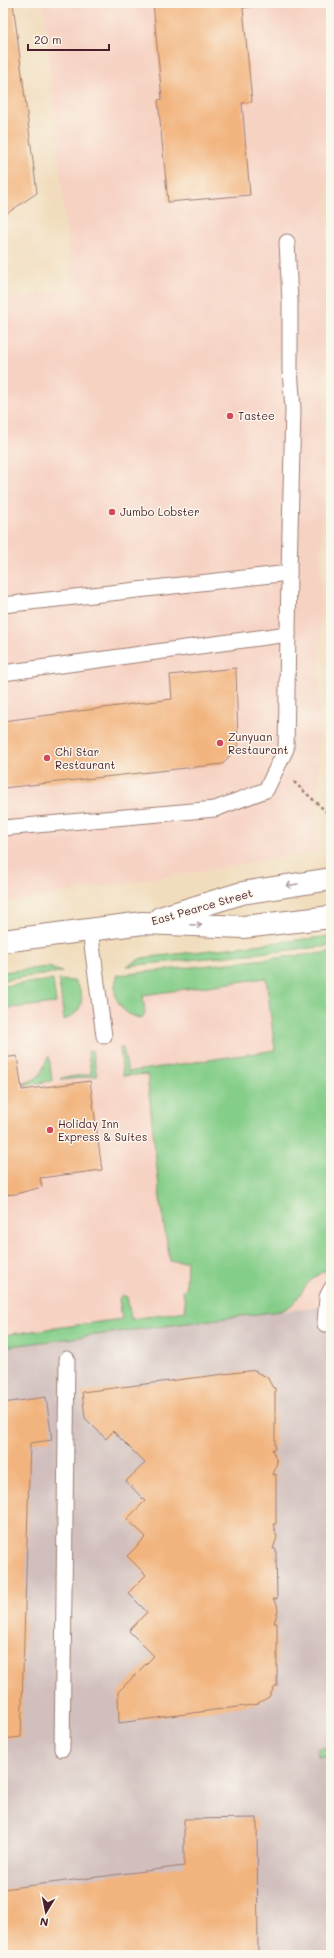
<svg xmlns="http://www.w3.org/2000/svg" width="334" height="1958" font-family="Mali,sans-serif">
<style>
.built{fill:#f6d2c3}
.industrial{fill:#d1bfbd}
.green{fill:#85ce89;stroke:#68765a}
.building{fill:#f2b47e}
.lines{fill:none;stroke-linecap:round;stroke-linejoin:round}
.lane-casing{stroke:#9e7e74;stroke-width:17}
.street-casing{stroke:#9e7e74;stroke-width:24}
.path{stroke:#9e7e74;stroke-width:2.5;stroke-dasharray:3 3;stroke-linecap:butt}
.lane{stroke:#fff;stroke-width:15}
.street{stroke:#fff;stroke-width:22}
.oneway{stroke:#ae9aa0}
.poi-dot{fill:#d1495b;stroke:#fbf7ec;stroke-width:1.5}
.labels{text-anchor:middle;stroke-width:3;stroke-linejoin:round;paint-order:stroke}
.poi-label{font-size:11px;fill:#4a1f2b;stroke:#fbf7ec;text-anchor:start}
.street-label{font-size:11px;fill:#4a1f2b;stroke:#fbf7ec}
</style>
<rect width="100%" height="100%" fill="#fbf7ec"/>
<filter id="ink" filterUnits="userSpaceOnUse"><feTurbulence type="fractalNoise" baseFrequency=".025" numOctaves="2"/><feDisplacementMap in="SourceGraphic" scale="8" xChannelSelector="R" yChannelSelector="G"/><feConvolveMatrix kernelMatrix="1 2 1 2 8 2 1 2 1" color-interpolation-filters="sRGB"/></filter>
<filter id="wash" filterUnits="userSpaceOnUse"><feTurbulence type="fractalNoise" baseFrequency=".012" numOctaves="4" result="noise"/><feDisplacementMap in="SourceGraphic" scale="16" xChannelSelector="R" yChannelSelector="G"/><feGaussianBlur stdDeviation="0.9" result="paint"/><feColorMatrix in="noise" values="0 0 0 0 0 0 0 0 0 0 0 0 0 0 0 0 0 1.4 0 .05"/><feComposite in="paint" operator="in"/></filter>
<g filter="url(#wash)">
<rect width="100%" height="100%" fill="#f1ddbd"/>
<g class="built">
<polygon points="43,3 330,3 317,852 3,903 3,300 72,289"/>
<polygon points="331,962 331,1306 3,1342 3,1006"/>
</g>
<polygon class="industrial" points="331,1306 331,1955 3,1955 3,1342"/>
<g class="green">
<polygon points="331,936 331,946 127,966 142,958"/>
<path d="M331,952V1268C323,1271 315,1276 309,1282C299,1294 295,1307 280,1311L3,1347V1335L122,1319L119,1299L122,1295L127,1297L131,1319L186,1311L183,1291L186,1288L187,1261H170L161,1207L147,1074L123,1076L120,1048H123L128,1072L275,1050L266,978L143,995L145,1013L142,1018C121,1017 109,994 118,975Z"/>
<polygon points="48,967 62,972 3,980 3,972"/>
<polygon points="53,980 56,1003 3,1009 3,986"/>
<path d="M59,980L74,981C87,995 83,1014 64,1020Z"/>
<polygon points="92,1050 97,1076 62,1080 61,1078 91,1074 88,1053 89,1051"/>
<path d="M49,1056L52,1081L24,1085V1083C44,1078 40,1071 49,1056Z"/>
<polygon points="331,1747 331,1757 318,1757 318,1749"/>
</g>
<g id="blocks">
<g class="building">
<polygon points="3,3 13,3 37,193 3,216"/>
<polygon points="153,3 255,3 256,6 243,8 252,102 242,103 250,195 168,202 158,100 162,99"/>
<polygon points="236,668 238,745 223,764 3,788 3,721 172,699 170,675"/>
<polygon points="17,1056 22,1090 90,1081 102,1170 40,1178 42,1187 16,1194 3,1195 3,1058"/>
<polygon points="256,1370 256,1372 267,1377 273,1388 275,1388 275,1449 272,1449 277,1462 273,1475 276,1474 276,1524 273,1524 277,1537 273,1549 276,1549 277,1599 273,1599 277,1604 278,1611 274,1623 277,1623 277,1686 275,1686 269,1697 258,1703 259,1704 119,1723 118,1692 154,1656 129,1631 147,1612 128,1593 146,1575 127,1556 146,1537 127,1519 145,1501 126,1481 145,1463 113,1431 106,1439 85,1418 82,1392"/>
<polygon points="46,1397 52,1440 30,1443 21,1737 3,1739 3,1403"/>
<polygon points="257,1818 258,1955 3,1955 3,1889 184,1866 184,1819"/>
</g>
</g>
</g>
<g filter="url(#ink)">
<use href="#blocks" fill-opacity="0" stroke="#9e7e74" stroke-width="1"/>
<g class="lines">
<defs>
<g id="lane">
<polyline points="3,605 289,573 293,409 290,370 290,301 287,242"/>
<polyline points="3,673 288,634"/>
<polyline points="3,828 215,809 266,790 286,749 289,573"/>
<polyline points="90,930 104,1036"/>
<polyline points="325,1324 327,1297 331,1289"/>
<polyline points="62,1749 67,1359"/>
</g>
<g id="street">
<polyline points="160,918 242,893 331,879"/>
<polyline points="3,941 143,923 243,927 331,917"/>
</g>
</defs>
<use href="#lane" class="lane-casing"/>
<use href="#street" class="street-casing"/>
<polyline class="path" points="294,782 331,816"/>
<use href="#lane" class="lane"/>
<use href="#street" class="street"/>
</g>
<defs><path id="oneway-shaft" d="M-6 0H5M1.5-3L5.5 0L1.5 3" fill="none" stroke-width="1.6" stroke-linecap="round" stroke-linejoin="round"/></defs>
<g class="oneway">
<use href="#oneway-shaft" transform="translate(292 885) rotate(171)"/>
<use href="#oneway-shaft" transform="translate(196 925) rotate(2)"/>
</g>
</g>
<g class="poi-dot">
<circle cx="230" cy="416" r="4"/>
<circle cx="112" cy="512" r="4"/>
<circle cx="220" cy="743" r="4"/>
<circle cx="47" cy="758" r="4"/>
<circle cx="50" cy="1130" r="4"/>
</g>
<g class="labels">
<g class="poi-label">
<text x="238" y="420">Tastee</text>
<text x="120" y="516">Jumbo Lobster</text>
<text x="228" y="741">Zunyuan<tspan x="228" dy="13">Restaurant</tspan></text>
<text x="55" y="756">Chi Star<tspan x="55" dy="13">Restaurant</tspan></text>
<text x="58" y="1128">Holiday Inn<tspan x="58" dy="13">Express &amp; Suites</tspan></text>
</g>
<g class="street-label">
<text transform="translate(202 907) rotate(-16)" y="4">East Pearce Street</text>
</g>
</g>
<rect width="334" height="1958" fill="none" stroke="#fbf7ec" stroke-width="16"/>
<g transform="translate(46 1912) rotate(190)" stroke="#fbf7ec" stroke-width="3" paint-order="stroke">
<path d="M0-3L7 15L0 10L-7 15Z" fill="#4a1f2b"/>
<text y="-6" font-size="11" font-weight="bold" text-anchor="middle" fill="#4a1f2b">N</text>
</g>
<path d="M28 44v6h81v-6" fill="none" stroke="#4a1f2b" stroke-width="2"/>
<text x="34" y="44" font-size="12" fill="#4a1f2b" stroke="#fbf7ec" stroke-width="3" paint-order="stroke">20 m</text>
</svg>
